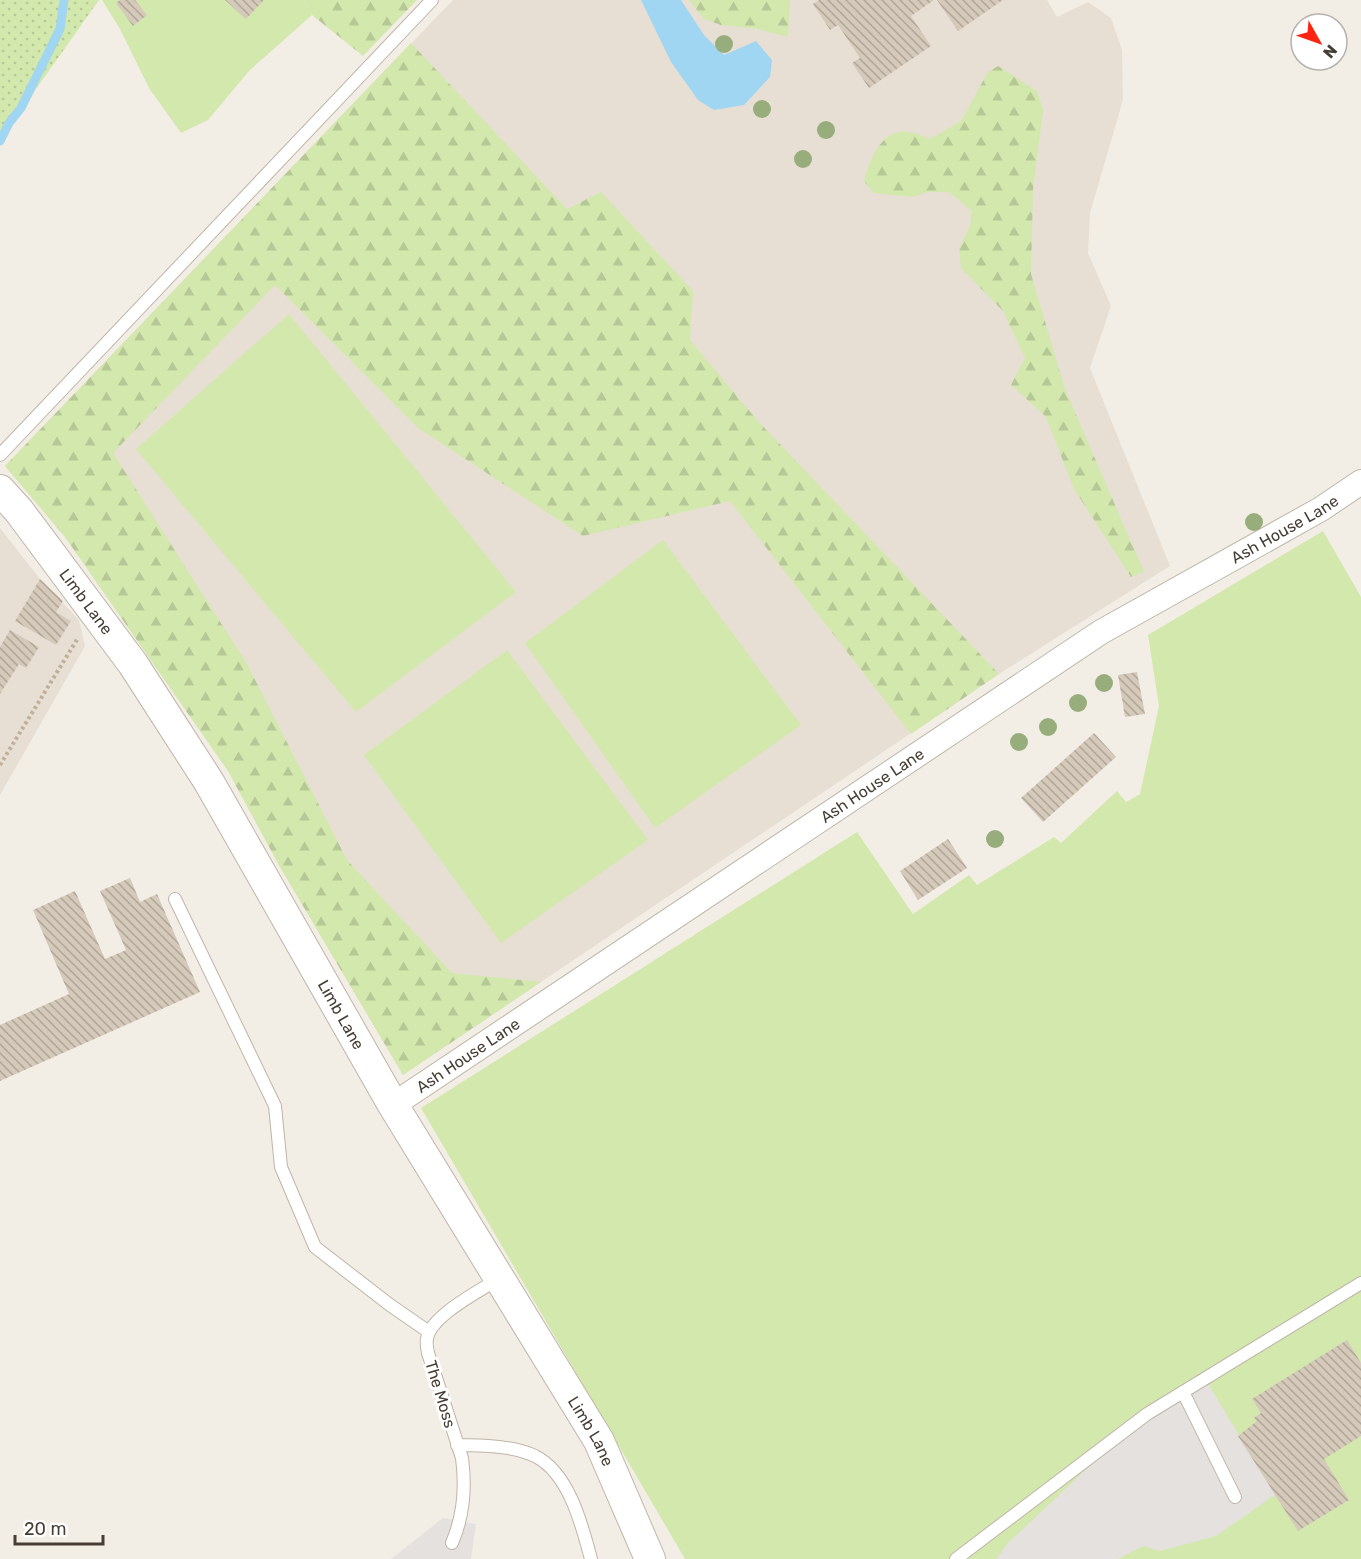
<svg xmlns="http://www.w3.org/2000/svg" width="1361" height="1559" font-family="Rubik,sans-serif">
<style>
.residential{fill:#e7dfd3}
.grass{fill:url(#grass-dots)}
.forest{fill:url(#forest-firs)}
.green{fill:#d2e8ad}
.parking{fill:#e4e1de}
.water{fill:#a0d6f1}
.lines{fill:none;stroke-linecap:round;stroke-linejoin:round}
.stream{stroke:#a0d6f1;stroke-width:9}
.building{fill:url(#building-back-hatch)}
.service-casing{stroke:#bfb5a8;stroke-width:14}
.minor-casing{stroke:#bfb5a8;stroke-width:26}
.tertiary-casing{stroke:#bfb5a8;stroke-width:32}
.path{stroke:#c1b099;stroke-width:4;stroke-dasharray:3 3;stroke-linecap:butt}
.service{stroke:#fff;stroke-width:12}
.minor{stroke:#fff;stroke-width:24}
.tertiary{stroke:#fff;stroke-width:30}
.tree{fill:#97ad7c}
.labels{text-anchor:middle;stroke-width:6;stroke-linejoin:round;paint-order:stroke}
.street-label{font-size:16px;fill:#463e35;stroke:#fff}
</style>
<defs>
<pattern id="grass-dots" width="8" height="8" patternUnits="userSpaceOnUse" patternTransform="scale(1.5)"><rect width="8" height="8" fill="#d2e8ad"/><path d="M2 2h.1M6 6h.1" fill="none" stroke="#b6c895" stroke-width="1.8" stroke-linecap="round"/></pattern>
<pattern id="forest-firs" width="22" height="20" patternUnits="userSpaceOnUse" patternTransform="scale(1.5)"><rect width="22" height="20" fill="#d2e8ad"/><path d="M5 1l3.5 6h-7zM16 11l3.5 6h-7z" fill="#b6c895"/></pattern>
<pattern id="building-back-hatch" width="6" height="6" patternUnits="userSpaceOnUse" patternTransform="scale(1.5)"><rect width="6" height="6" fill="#d5c9ba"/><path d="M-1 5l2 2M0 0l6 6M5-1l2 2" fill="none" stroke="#afa598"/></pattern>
</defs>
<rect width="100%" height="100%" fill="#f3eee5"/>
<g class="residential">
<polygon points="453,0 1047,0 1057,17 1088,2 1111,18 1122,50 1123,100 1090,213 1088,253 1111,306 1090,368 1170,566 999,674 403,1075 280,867 228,771 65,537 5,466"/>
<polygon points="0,528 40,579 79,620 85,646 0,795"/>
</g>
<polygon class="grass" points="0,0 99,0 0,140"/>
<g class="forest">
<polygon points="304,0 417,0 363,56 312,15"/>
<polygon points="689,0 790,0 788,37 757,29 721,25 704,19"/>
<polygon points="411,43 567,209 601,192 693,291 690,340 757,420 999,674 911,734 730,501 583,536 418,428 275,285 113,453 247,664 347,860 452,973 541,982 403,1075 280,867 228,771 65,537 5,466"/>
<path d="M998,66L1037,91L1043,110L1033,189L1031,274L1065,389L1144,572L1131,577L1074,489L1046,417L1011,385L1025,358L1003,311L961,268L959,249L970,226L972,211L949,192H928L912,197L874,193L864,181C870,160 881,129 907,132C915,132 923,136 930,139L961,121L988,72Z"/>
</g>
<g class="green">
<polygon points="102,0 304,0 312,15 249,71 208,120 181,133 149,88 120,29"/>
<polygon points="289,314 516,592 356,712 136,449"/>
<polygon points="1323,531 1361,597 1361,1559 685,1559 421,1108 857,832 913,914 969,875 977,885 1054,837 1061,843 1117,791 1126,802 1140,794 1159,706 1148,635"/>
<polygon points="663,540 801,725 655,828 525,643"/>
<polygon points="507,650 648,840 501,943 364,755"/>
</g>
<g class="parking">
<polygon points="1207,1382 1275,1495 1216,1536 1160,1551 1143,1546 1118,1559 996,1559 1008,1543 1096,1460 1143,1423"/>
<polygon points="443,1518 476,1524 471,1559 391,1559"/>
</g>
<polygon class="water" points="641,0 681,0 704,35 724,55 756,41 772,60 770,77 744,105 714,110 698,100 671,62"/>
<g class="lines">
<polyline class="stream" points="0,141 9,123 21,108 60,29 64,0"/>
</g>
<g class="building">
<polygon points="120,0 135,0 147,15 133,26 116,3"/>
<polygon points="225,0 264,0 246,19"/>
<polygon points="819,0 934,0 911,16 931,46 869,88 852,63 860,58 838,25 830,30 813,4"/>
<polygon points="937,0 1003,0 958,31"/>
<polygon points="40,579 63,601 56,612 71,621 56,645 15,621"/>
<polygon points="10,630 39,647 26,668 19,664 0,694 0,647"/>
<polygon points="1137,672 1145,714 1125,717 1118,675"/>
<polygon points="1094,733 1116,757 1043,822 1021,798"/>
<polygon points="948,839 967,868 918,900 900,871"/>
<polygon points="130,878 140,902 157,894 200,992 0,1081 0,1025 69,994 33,910 75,891 105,959 126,950 100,891"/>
<polygon points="1347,1340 1361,1363 1361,1436 1324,1459 1349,1500 1298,1531 1238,1436 1257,1421 1254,1418 1261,1413 1252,1399"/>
</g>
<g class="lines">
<defs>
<g id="service">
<polyline points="0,455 432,0"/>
<polyline points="175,899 275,1106 281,1167 315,1247 390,1305 429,1332"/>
<polyline points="1183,1392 1235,1497"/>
<path d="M457,1445C483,1446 511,1445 535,1456C569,1473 582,1525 591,1559"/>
<path d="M452,1543C464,1515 466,1488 462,1458L428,1353C427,1348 426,1343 427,1339C430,1316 480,1291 498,1279"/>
<polyline points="956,1559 1147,1414 1361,1283"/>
</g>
<g id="minor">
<path id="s1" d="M393,1105L1101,632L1321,509L1361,482"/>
</g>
<g id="tertiary">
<path id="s2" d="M0,490L19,511L133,664L209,782L393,1105L599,1441L650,1559"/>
</g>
</defs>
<use href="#service" class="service-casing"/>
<use href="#minor" class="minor-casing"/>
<use href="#tertiary" class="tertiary-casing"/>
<polyline class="path" points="0,765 78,638"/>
<use href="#service" class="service"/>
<use href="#minor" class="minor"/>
<use href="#tertiary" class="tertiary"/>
</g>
<g class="tree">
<circle cx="724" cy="44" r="9"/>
<circle cx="762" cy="109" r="9"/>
<circle cx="826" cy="130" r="9"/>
<circle cx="803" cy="159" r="9"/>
<circle cx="1254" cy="522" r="9"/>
<circle cx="1104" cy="683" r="9"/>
<circle cx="1078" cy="703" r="9"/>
<circle cx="1048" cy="727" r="9"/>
<circle cx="1019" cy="742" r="9"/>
<circle cx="995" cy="839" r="9"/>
</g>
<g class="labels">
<g class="street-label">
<text dy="6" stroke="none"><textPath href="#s1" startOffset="1062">Ash House Lane</textPath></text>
<text dy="6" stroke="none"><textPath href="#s2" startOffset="141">Limb Lane</textPath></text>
<text dy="6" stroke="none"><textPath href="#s1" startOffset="576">Ash House Lane</textPath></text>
<text dy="6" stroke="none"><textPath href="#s2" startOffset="627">Limb Lane</textPath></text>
<text dy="6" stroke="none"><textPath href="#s1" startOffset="90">Ash House Lane</textPath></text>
<text transform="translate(441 1394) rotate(73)" y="6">The Moss</text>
<text dy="6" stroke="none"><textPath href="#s2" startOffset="1113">Limb Lane</textPath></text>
</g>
</g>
<g transform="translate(1319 42) rotate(130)"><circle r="28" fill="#ffffff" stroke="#b5b2ae" stroke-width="1.5"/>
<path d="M0-4.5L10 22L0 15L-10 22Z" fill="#fe2411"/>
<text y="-9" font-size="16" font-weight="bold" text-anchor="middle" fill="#463e35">N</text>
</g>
<path d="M15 1535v9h88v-9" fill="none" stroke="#463e35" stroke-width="3"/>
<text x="24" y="1535" font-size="18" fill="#463e35" stroke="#ffffff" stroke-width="4.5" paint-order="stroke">20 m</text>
</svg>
